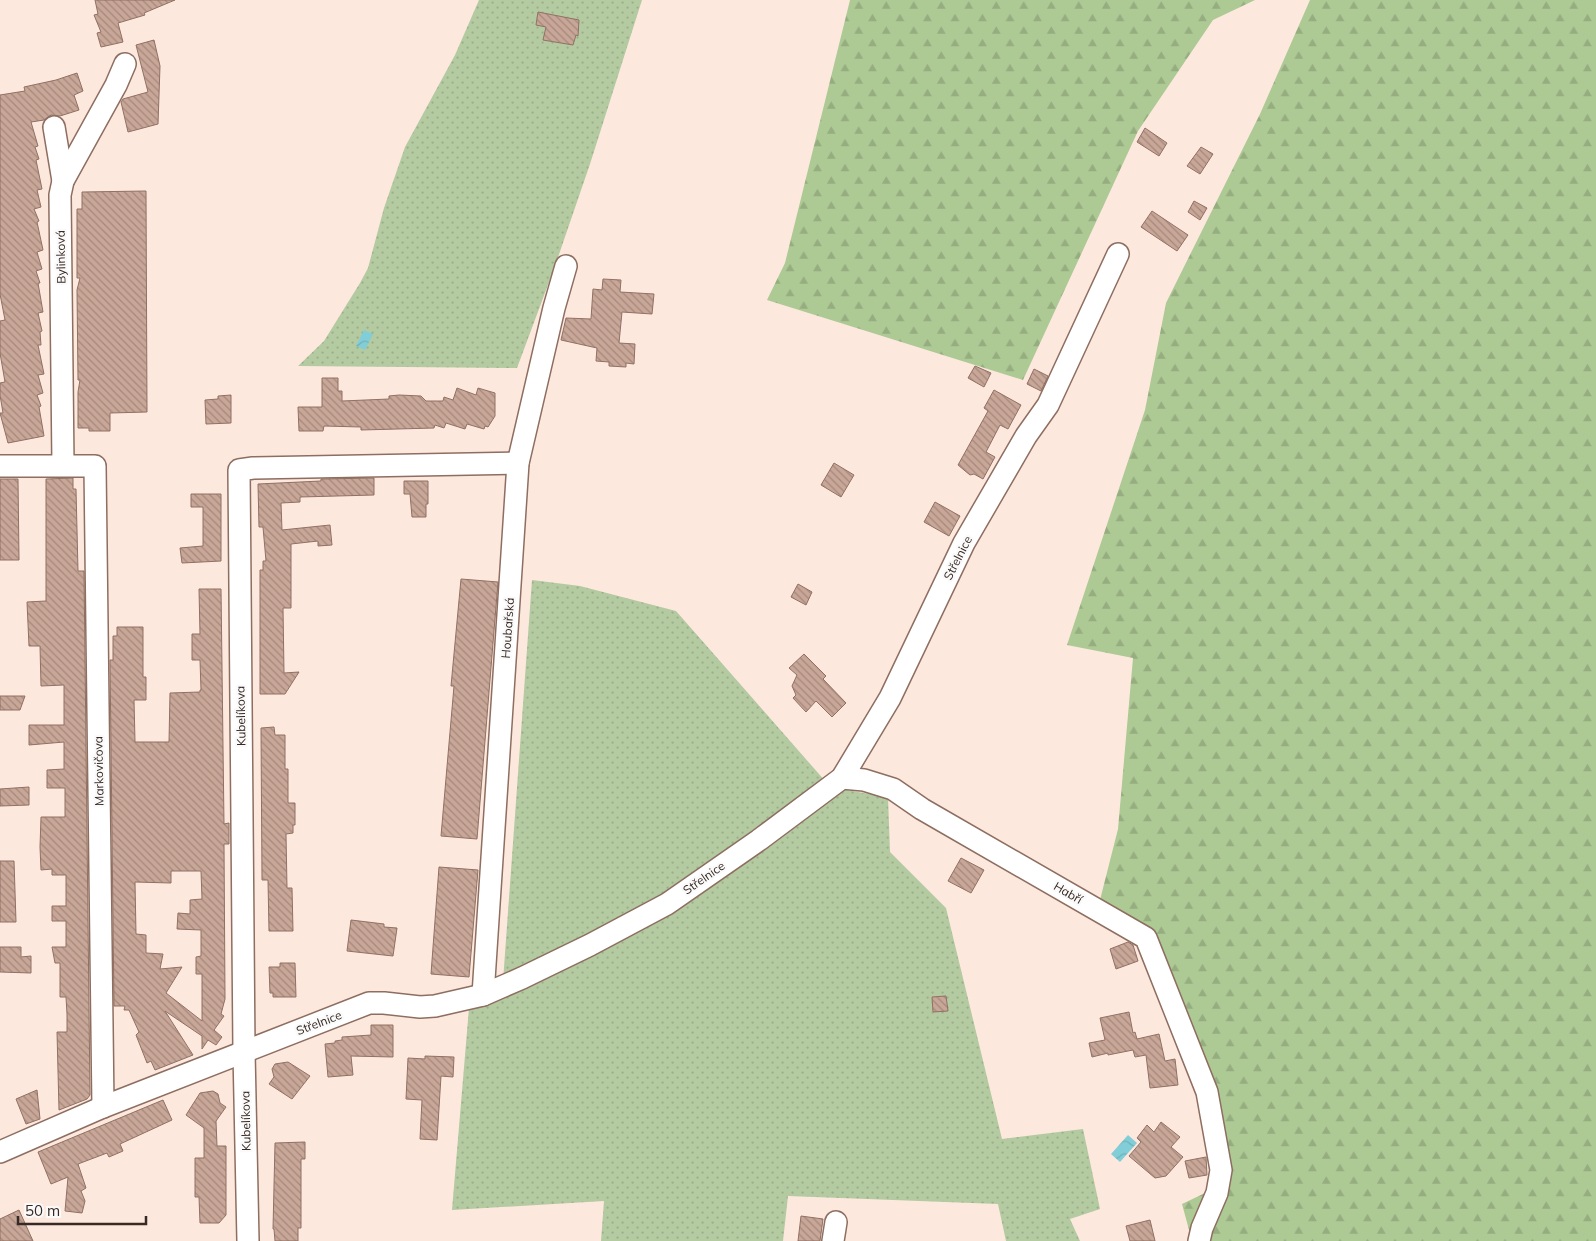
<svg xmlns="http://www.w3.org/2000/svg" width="1596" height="1241" font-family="Mulish,sans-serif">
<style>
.forest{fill:url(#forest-firs)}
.garden{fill:url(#garden-dots)}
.water{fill:url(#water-waves)}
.building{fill:url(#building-back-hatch);stroke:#907163;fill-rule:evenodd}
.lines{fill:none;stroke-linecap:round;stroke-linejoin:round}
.minor-casing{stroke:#8d6e60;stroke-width:24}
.minor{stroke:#fff;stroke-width:21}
.labels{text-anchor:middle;stroke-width:4.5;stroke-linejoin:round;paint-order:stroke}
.street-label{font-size:12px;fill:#372923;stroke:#fafafa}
</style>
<defs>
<pattern id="forest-firs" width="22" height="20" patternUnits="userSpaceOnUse" patternTransform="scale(1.25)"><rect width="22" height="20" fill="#adc994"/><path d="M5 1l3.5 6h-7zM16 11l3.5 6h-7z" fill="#95ad7f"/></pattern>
<pattern id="garden-dots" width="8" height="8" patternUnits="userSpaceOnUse" patternTransform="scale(1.25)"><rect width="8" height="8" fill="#b4caa1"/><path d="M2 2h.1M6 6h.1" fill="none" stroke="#9bae8a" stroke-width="1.8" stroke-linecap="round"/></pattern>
<pattern id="water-waves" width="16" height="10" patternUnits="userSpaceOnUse" patternTransform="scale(1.25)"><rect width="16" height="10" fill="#81ced8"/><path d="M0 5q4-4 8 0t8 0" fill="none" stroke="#70b1b9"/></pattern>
<pattern id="building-back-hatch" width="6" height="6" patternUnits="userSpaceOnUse" patternTransform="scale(1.25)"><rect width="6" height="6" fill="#c9a798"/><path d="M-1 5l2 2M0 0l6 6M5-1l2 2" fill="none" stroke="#a4887c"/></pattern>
</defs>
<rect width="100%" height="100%" fill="#fde8de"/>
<g class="forest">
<polygon points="850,0 1255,0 1213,20 1138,131 1023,380 767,300 785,263"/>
<polygon points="1310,0 1596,0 1596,1241 1192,1241 1182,1204 1224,1184 1208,1102 1210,1068 1175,998 1152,931 1100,900 1118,829 1133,658 1067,645 1145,410 1166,303 1260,114"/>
</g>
<g class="garden">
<polygon points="479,0 642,0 590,164 555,266 517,368 298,366 324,341 360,283 368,268 384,208 405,147 455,55"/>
<polygon points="532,580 580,586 676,611 826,782 840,789 888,797 890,852 946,908 1002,1139 1083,1129 1100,1209 1070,1219 1080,1241 1006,1241 998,1204 788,1196 783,1241 601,1241 604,1201 452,1210 469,1008 502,995"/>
</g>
<g class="water">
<polygon points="364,330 373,334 365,350 356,346"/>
<polygon points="1128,1135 1137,1143 1120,1162 1111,1154"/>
</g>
<g class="building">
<polygon points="95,0 175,0 144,13 145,15 118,23 123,42 101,47 97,33 101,32 94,15 98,14"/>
<polygon points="538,12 579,20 578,36 576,35 573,45 543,40 546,27 536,25"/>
<polygon points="154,40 160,66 158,124 128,132 121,102 123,99 148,92 136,45"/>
<polygon points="77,73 83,91 74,95 79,110 60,116 51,115 44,120 31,122 38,146 35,147 39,159 36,160 42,189 37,190 41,207 34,209 39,221 37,222 43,250 37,252 42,269 36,271 40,283 38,283 43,312 38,313 42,331 40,332 41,345 38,345 44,374 38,375 43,393 37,395 41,406 39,407 44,436 8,443 0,413 3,413 0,395 0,383 5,382 0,353 0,321 5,320 0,294 0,95 25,91 24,87 56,80"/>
<polygon points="1145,128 1167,143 1159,156 1137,142"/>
<polygon points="1201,147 1213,154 1200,174 1187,166"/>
<polygon points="146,191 147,412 110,413 110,431 89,431 89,428 78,428 78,392 80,380 78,380 77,290 80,278 77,278 77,209 82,209 82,192"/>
<polygon points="1194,201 1207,208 1200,220 1188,212"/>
<polygon points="1152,211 1188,235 1177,251 1141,227"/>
<polygon points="603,279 621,280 620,292 654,294 652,314 622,312 619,343 635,344 634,364 626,363 626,367 609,366 609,362 596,361 597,348 561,340 566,318 591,319 593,289 602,290"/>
<polygon points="975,366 991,373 984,387 968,378"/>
<polygon points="1034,369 1048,376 1041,391 1027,384"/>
<polygon points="322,378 338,378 338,391 342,391 342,401 389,399 389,396 399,395 421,396 426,401 443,401 444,397 453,400 457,388 476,395 478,388 495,393 495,416 488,427 485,426 484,429 467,424 465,429 446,423 444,428 435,425 434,428 361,430 361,427 324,426 323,431 299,431 298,407 322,407"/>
<polygon points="994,390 1021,405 1008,429 1000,425 986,452 995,457 983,479 974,474 970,475 958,465 988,411 984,408"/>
<polygon points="231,395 231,423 206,424 205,400 218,399 218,396"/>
<polygon points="834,463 854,475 841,497 821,485"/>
<polygon points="73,478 73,489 76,489 78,571 84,571 90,1095 87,1099 59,1110 57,1032 67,1032 67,1014 66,997 60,997 60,963 55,963 52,947 66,947 66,921 52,921 52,906 66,906 66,875 52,875 52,869 41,870 40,847 41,817 65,817 65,788 47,788 47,770 64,769 64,742 29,745 29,725 64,725 64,685 41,686 40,646 29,646 27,602 46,601 46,479"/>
<polygon points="374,478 374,495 300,497 300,502 281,503 282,530 330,525 332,545 318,546 318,541 291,544 291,608 283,608 284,673 299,672 285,694 260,694 260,570 263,570 263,561 266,561 263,527 259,527 258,484 321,481 321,479"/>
<polygon points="0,479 18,479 19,560 0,560"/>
<polygon points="404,481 428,481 428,504 426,504 426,517 412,517 410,494 404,494"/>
<polygon points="191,494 221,494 221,561 182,563 180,548 203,546 203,507 191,507"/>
<polygon points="935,502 960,516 949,536 924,522"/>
<polygon points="461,579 498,582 477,839 441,836 454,686 451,686"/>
<polygon points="798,584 812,592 806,605 791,597"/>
<path d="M199,589H221L224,824L229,823V844H224L225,999L221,1014L224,1016L214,1030L222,1037L216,1045L208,1040L202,1049V1036L165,1011L193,1055L155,1070L151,1061L147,1063L136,1035L139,1032L129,1010H124L125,1006H114L110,660H113V636H117V627H143V677H146V700H134L135,742H169L170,693L200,692V690H201L200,660H192V634H200ZM171,871H201L202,899L190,900V914L178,913L177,929L201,930V956L196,957V974H202V1021L166,993L182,967L160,969L163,954L146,953V935L136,934L135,882L171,883Z"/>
<polygon points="804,654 826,676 823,679 846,703 832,717 816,701 806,712 793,698 796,695 792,686 797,675 789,668"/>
<polygon points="0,696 25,696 20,710 0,710"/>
<polygon points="274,727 275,735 285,735 285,769 288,769 288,803 295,803 295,825 293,825 293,833 286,834 287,888 292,888 293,931 269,931 268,880 262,880 261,728"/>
<polygon points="29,787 29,805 0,806 0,789"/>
<polygon points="961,858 984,870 971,893 948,881"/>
<polygon points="0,861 14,861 16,922 0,922"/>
<polygon points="439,867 478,870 469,977 431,974"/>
<polygon points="351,920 384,924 384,927 397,928 393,956 347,951"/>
<polygon points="1128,942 1133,945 1138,961 1116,969 1110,949"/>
<polygon points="0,947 21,947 21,957 31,956 31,973 0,972"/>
<polygon points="280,963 295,963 296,997 273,997 273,993 270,993 269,967 280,967"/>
<polygon points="946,996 948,1011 933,1012 932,997"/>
<polygon points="1129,1012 1133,1033 1135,1032 1137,1039 1159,1034 1165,1061 1175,1059 1178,1085 1150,1088 1146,1055 1135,1057 1133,1050 1108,1055 1108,1053 1092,1057 1089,1043 1105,1040 1100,1018"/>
<polygon points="371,1025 393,1025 393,1057 351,1056 353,1075 328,1077 325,1044 335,1043 335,1041 342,1040 342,1037 371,1035"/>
<polygon points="425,1056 454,1057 453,1077 441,1076 437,1140 420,1139 422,1100 406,1099 408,1058 425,1059"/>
<polygon points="288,1062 310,1076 292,1099 269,1084 274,1077 272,1069 275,1064"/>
<polygon points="37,1090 40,1119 26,1124 16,1099"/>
<polygon points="213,1091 218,1094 220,1103 226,1107 216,1121 217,1146 226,1146 226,1215 219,1223 200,1223 199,1197 195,1197 195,1158 204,1158 204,1128 186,1115 200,1093"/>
<polygon points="163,1100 172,1120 120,1144 123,1151 109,1157 107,1153 78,1164 86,1188 81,1191 85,1201 82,1213 65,1211 68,1177 51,1184 38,1152"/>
<polygon points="1161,1122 1180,1137 1171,1147 1183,1157 1166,1176 1155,1178 1129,1156 1141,1142 1137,1138 1147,1125 1154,1132"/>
<polygon points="305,1142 305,1159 301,1159 301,1228 298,1228 298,1241 275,1241 274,1229 273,1229 275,1143"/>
<polygon points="1206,1157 1207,1175 1189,1178 1185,1161"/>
<polygon points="19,1210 33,1241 0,1241 0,1219"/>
<polygon points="801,1216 823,1219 820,1241 798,1241"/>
<polygon points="1150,1220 1155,1241 1130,1241 1126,1226"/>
</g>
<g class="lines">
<defs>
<g id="minor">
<polyline points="54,127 63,181"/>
<polyline points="63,465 60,195 63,181 116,85 125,64"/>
<polyline points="0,466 95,466 103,1107"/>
<polyline points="842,778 864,780 893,789 922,809 1146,938 1207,1092 1221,1170 1217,1193 1202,1228 1199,1241"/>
<polyline points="483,995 518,463 554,308 566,266"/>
<polyline points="0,1152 103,1107 369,1003 384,1003 420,1007 435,1006 483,995 522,978 590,945 667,904 759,840 842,778 890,698 964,543 1026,436 1048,405 1118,254"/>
<polyline points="248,1241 244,1052 239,470 253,468 518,463"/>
<polyline points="833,1241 836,1222"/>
</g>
</defs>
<use href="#minor" class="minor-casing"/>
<use href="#minor" class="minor"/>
</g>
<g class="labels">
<g class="street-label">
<text transform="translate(61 257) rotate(-91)" y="4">Bylinková</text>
<text transform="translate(958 558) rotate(-63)" y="4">Střelnice</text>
<text transform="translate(508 628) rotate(-86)" y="4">Houbařská</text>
<text transform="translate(241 716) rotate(-91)" y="4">Kubelíkova</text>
<text transform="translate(99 771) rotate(-91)" y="4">Markovičova</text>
<text transform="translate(704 878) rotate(-35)" y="4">Střelnice</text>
<text transform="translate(1068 893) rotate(30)" y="4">Habří</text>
<text transform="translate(319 1023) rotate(-21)" y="4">Střelnice</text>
<text transform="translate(246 1121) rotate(-91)" y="4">Kubelíkova</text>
</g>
</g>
<path d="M18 1216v8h128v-8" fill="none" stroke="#372923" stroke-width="2.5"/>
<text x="25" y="1216" font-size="15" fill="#372923" stroke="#fafafa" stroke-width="4" paint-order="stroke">50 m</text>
</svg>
